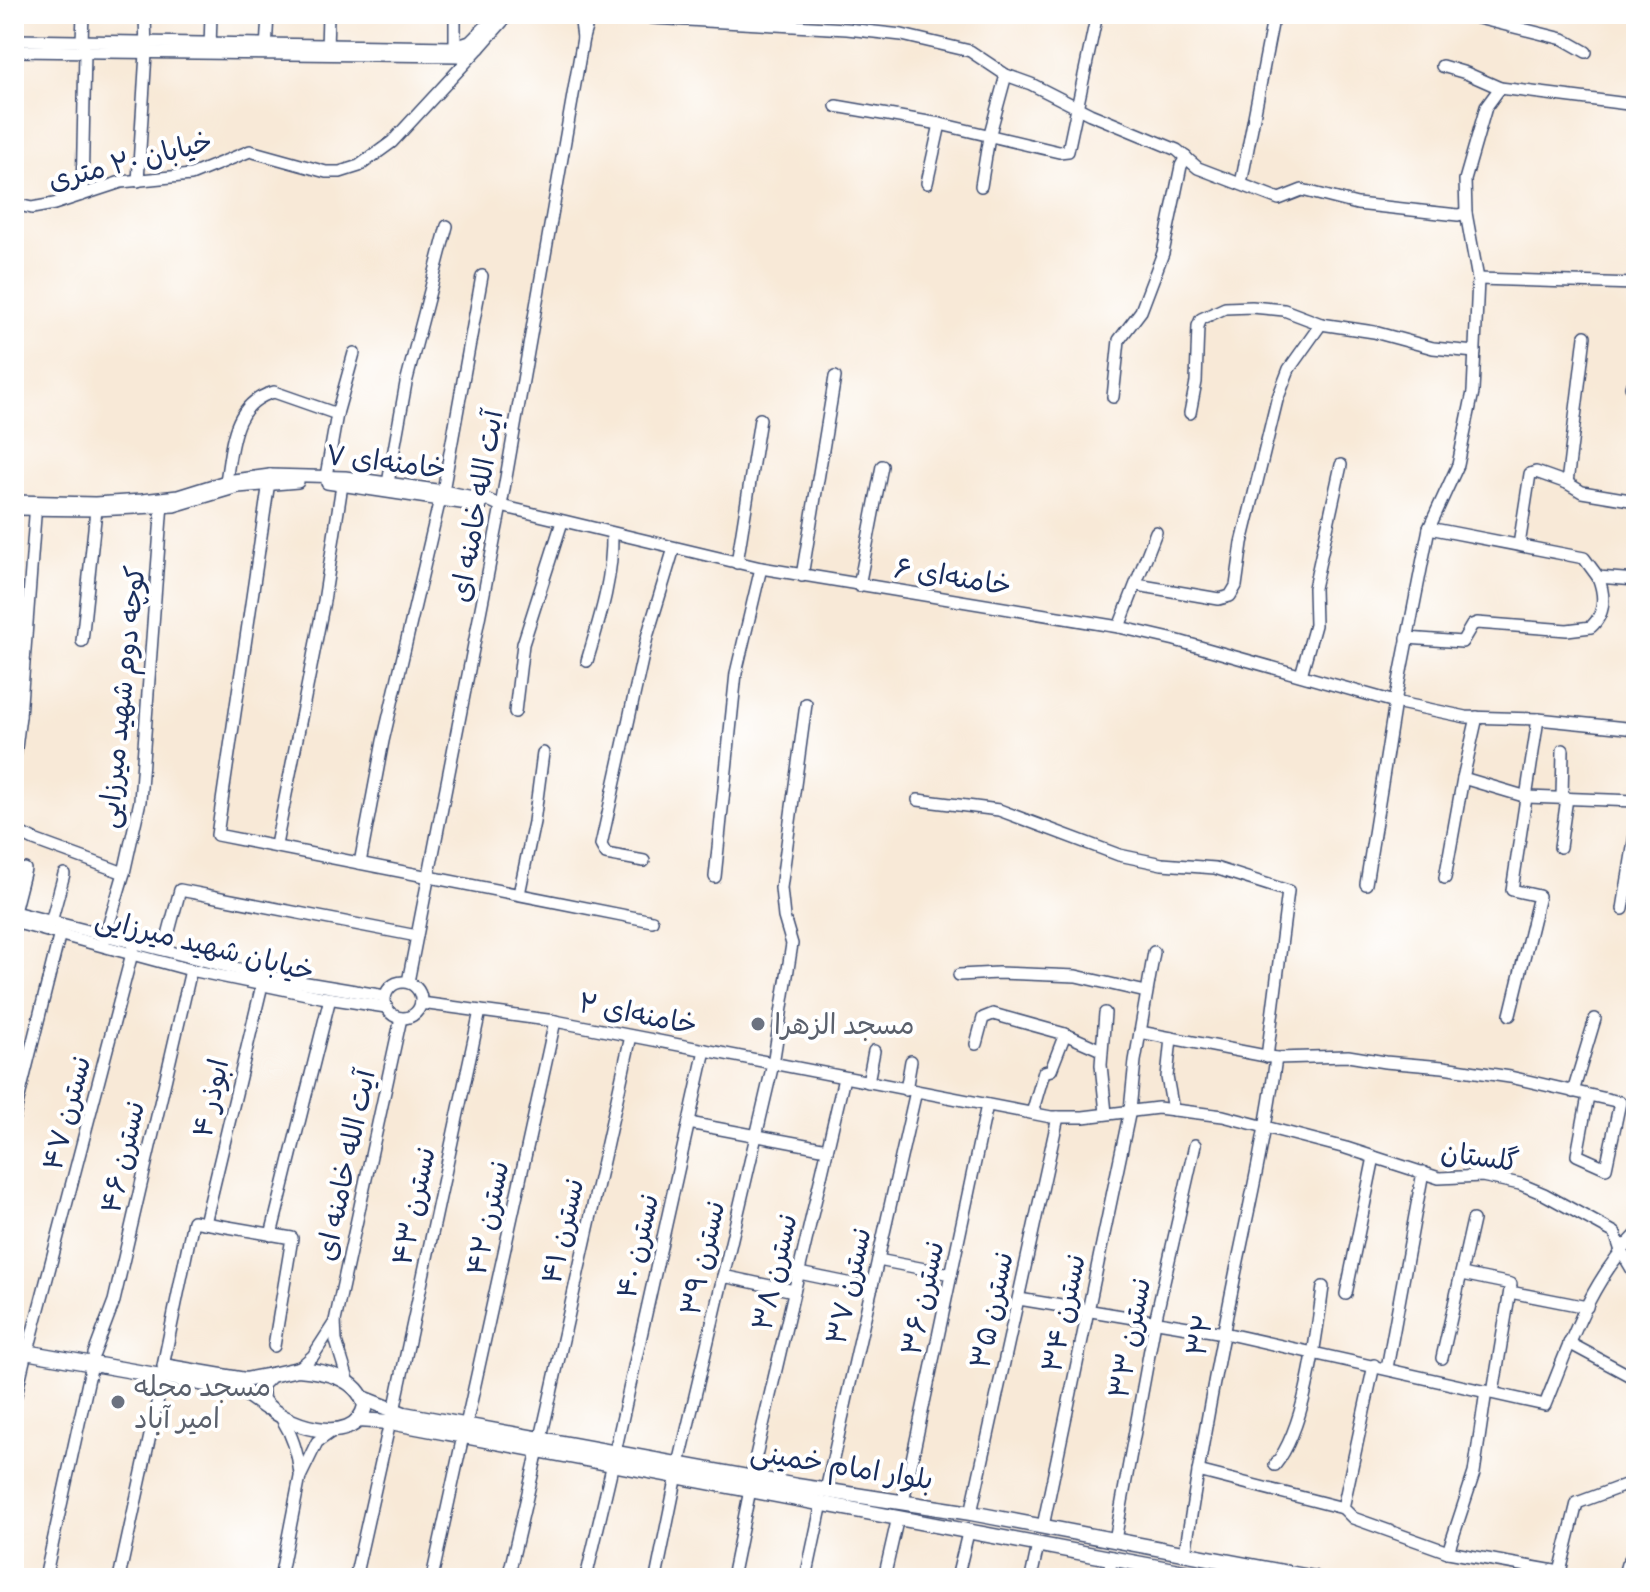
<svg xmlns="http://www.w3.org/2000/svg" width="1650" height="1592" font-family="'Patrick Hand','Playpen Sans Arabic',sans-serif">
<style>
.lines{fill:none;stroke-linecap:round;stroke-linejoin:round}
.minor-casing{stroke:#3c4b70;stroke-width:14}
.major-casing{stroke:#3c4b70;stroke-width:17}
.minor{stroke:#fff;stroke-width:11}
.major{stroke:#fff;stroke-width:14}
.worship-dot{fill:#6b7280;stroke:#fff;stroke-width:3}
.labels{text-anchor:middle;stroke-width:8;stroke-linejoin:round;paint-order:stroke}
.street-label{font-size:28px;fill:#1b2f5e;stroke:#fff}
.worship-label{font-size:28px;fill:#5b616d;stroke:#fff;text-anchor:start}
</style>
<rect width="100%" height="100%" fill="#fff"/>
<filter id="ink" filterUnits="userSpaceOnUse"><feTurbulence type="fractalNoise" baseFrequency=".0125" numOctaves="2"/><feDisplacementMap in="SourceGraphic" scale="16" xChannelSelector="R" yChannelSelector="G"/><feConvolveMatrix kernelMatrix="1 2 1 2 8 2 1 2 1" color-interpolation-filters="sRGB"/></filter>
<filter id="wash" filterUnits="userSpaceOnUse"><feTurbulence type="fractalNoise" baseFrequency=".006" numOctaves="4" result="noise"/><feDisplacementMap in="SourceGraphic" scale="32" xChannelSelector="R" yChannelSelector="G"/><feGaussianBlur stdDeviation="1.8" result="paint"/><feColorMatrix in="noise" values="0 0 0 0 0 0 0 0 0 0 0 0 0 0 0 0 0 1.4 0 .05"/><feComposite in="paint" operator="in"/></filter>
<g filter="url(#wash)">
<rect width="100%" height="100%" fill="#f8e9d7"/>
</g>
<g filter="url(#ink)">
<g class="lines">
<defs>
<g id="minor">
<polyline points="580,14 583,38"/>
<polyline points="646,14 652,18 847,29 902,35 970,51 1006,75 1031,84 1090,114 1177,150 1198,168 1279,199 1302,190 1357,204 1458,215 1466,213"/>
<polyline points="1462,14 1563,39 1586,52"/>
<polyline points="14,40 455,47 470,42 498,14"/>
<polyline points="210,49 211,14"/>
<polyline points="266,50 268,14"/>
<polyline points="327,50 328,14"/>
<polyline points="14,51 460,56 479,48 509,14"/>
<polyline points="455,51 455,14"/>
<polyline points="14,66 14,164"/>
<polyline points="1442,66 1466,73 1500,88 1636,105"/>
<polyline points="836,106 940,124 1059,152 1068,151 1097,14"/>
<polyline points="138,181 146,53 145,14"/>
<polyline points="927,183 940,124"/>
<polyline points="1241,184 1274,14"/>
<polyline points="981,186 989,137 1006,75"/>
<polyline points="82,195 85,52 82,41 83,14"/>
<polyline points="14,204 32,208 54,204 121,182 191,175 250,151 326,172 340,172 359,166 392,142 479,48 477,35"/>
<polyline points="1478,279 1636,284"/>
<polyline points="1631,387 1636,387"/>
<polyline points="1113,397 1119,340 1141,311 1163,253 1181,166 1186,157"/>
<polyline points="1190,413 1196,382 1198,326 1201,319 1225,308 1252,307 1284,310 1321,324 1374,332 1433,348 1475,352"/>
<polyline points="270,475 217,835 652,921"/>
<polyline points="326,476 337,414 354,353"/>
<polyline points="327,483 481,506"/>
<polyline points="388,483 406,383 447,226"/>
<polyline points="1567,483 1585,336"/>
<path d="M228,488L226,481C232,446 232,403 274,392L337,414"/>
<polyline points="443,491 482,276"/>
<polyline points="14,501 95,503 142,500 178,496 226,481 270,475 345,477 443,491 488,500 501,506 761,568 1119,627 1175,640 1395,702 1466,717 1538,719 1636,729"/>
<polyline points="14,509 96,510 174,506 238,487 298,482"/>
<polyline points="1429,528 1584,558 1598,577 1636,580"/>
<polyline points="1519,545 1530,474 1536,472 1567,483 1582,492 1636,501"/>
<polyline points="737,563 760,419"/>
<polyline points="802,576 835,377"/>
<polyline points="1137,585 1219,599 1230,596 1236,586 1242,543 1277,400 1289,369 1321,324"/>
<polyline points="859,586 882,466"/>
<polyline points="1119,627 1156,532"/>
<path d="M1407,638L1462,642L1472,625L1477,623L1567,630L1591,627C1606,613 1605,595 1598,577"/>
<polyline points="82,641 96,510"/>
<path d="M587,661C600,618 613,578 612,533"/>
<polyline points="1301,675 1315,625 1314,588 1341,465"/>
<polyline points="515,712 523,644 562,522"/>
<polyline points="14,716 20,716 36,503"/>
<polyline points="14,764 20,716"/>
<polyline points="1463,778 1527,797 1636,801"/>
<polyline points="1562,798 1563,750"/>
<polyline points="918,800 999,810 1119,855 1162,864 1215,868 1288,891 1267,1057"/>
<polyline points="14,823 22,834 34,840 124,873"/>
<polyline points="276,845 324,601 342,485"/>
<polyline points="1560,847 1567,798"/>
<polyline points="644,861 606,854 601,845 647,637 674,548"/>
<polyline points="360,863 383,741 440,499"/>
<polyline points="715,877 736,673 761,568"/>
<polyline points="1445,878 1463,778 1477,717"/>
<polyline points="1366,884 1395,702 1429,528 1458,465 1473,392 1478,279 1466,213 1465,180 1486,107 1500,88"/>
<polyline points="519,894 534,822 543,753"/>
<polyline points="1623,909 1636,829"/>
<polyline points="14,912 265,976 385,996"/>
<polyline points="14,912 25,869"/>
<polyline points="14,922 191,970 321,997 386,1007"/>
<polyline points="51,922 64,874"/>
<polyline points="103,944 124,873 140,801 162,503"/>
<polyline points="164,950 180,890 417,936"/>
<polyline points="959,975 998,973 1076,976 1146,992"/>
<circle cx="403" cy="1000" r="18"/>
<polyline points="408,982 501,506 583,38 590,14"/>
<polyline points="421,1003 555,1021 1051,1117 1083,1117 1158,1108 1223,1116 1346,1148 1439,1178 1482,1176 1520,1184 1544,1194 1615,1233 1621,1251 1636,1276"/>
<polyline points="1105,1013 1101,1065 1106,1113"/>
<polyline points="1510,1015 1539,896 1512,890 1538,719"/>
<path d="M1140,1032L1276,1058C1266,1132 1250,1203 1235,1275C1216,1368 1199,1461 1185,1554"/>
<polyline points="1171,1038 1167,1077 1173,1110"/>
<polyline points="976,1044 983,1018 993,1014 1065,1034 1101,1050"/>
<polyline points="1276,1058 1348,1056 1385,1062 1443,1067 1510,1077 1620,1102 1606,1168 1577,1155 1588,1096"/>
<polyline points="868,1082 874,1051"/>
<polyline points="906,1090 911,1061"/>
<polyline points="1573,1092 1595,1019"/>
<polyline points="1032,1113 1044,1072 1051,1070 1065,1034"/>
<polyline points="14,1117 61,929"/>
<polyline points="689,1123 827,1149"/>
<polyline points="205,1223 262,985"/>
<polyline points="271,1235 330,998"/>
<polyline points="878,1260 951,1274"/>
<polyline points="799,1273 872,1288"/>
<polyline points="1462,1274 1511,1284 1493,1393"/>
<polyline points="723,1276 794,1291"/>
<polyline points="1510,1292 1587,1307"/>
<polyline points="1346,1294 1374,1157"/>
<path d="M1019,1299L1224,1333L1545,1405C1569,1345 1590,1281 1636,1235"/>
<polyline points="30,1343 135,942"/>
<polyline points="1569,1343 1636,1379"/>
<polyline points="94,1354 114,1301 191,970"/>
<polyline points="1442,1358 1473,1220"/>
<polyline points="1374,1365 1343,1508 1353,1518 1448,1552 1560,1572 1577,1503 1636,1481"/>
<polyline points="163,1366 193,1221 292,1238 274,1346"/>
<polyline points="1387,1368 1423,1172"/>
<polyline points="298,1369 313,1356 335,1322"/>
<polyline points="349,1383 336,1341 335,1321 401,1018"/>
<polyline points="14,1403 26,1352"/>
<polyline points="394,1411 480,1011"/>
<path d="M282,1419C293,1436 298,1453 300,1474"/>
<polyline points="466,1425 555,1021"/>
<polyline points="541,1438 631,1036"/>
<polyline points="615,1452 705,1050"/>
<polyline points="679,1464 773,1064 792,944 784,917 781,888 806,704"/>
<path d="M1275,1465C1306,1427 1316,1337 1323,1287"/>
<polyline points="1198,1471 1343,1508"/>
<polyline points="751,1477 844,1078"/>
<polyline points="826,1490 916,1091"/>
<polyline points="903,1502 987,1105"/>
<polyline points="971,1513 1058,1117"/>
<polyline points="1043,1526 1130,1110 1135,1061 1154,952"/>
<polyline points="1115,1540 1155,1322 1195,1145"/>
<polyline points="1448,1552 1474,1473 1486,1391"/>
<polyline points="45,1578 92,1364"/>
<polyline points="119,1578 163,1376"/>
<polyline points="280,1578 300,1477 317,1442 335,1429"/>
<polyline points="355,1578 390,1422"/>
<polyline points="432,1578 463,1436"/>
<polyline points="508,1578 538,1450"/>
<polyline points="586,1578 613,1463"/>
<polyline points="656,1578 677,1475"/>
<polyline points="732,1578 750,1490"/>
<polyline points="806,1578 822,1503"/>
<polyline points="884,1578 898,1517"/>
<polyline points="957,1578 968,1533"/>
<polyline points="1031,1578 1038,1545"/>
<polyline points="1108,1578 1112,1557"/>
<polyline points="1623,1578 1627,1564 1636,1550"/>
</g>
<g id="major">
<polyline points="14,1350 195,1382 245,1393 265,1407"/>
<polyline points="169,1367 245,1380 271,1375"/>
<path d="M298,1369C323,1371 358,1377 365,1406C355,1450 280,1425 262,1400L261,1385L271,1375Z"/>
<polyline points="363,1398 404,1414 797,1486 971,1513 1315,1578"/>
<polyline points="358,1420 390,1422 1216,1578"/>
</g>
</defs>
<use href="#minor" class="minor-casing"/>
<use href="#major" class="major-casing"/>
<use href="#minor" class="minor"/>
<use href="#major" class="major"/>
</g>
</g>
<g class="worship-dot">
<circle cx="758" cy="1024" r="8"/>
<circle cx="118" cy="1402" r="8"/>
</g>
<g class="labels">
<g class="street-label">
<text transform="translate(130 160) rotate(-14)" y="10">خیابان ۲۰ متری</text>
<text transform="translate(386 461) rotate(7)" y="10">خامنه‌ای ۷</text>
<text transform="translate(476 506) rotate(-80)" y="10">آیت الله خامنه ای</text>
<text transform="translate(953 576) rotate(9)" y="10">خامنه‌ای ۶</text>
<text transform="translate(121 697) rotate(-84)" y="10">کوچه دوم شهید میرزایی</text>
<text transform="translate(205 944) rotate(14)" y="10">خیابان شهید میرزایی</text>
<text transform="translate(638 1013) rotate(11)" y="10">خامنه‌ای ۲</text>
<text transform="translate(210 1098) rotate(-77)" y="10">ابوذر ۴</text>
<text transform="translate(66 1113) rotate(-75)" y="10">نسترن ۴۷</text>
<text transform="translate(1480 1156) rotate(8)" y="10">گلستان</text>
<text transform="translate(122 1157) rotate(-77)" y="10">نسترن ۴۶</text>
<text transform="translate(345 1165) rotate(-78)" y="10">آیت الله خامنه ای</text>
<text transform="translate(413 1206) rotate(-78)" y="10">نسترن ۴۳</text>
<text transform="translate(487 1218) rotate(-78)" y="10">نسترن ۴۲</text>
<text transform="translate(562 1231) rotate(-77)" y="10">نسترن ۴۱</text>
<text transform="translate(637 1246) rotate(-77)" y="10">نسترن ۴۰</text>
<text transform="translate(702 1258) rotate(-77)" y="10">نسترن ۳۹</text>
<text transform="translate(774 1272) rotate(-77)" y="10">نسترن ۳۸</text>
<text transform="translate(848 1286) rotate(-77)" y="10">نسترن ۳۷</text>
<text transform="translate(922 1298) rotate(-78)" y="10">نسترن ۳۶</text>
<text transform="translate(991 1310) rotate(-78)" y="10">نسترن ۳۵</text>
<text transform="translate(1063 1313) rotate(-78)" y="10">نسترن ۳۴</text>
<text transform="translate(1199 1335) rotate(-79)" y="10">۳۲</text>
<text transform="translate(1129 1338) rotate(-79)" y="10">نسترن ۳۳</text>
<text transform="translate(842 1465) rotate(9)" y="10">بلوار امام خمینی</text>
</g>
<g class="worship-label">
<text x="774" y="1034">مسجد الزهرا</text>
<text x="134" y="1396">مسجد محله<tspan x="134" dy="32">امیر آباد</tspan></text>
</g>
</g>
<rect width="1650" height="1592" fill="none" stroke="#fff" stroke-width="48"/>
</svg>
